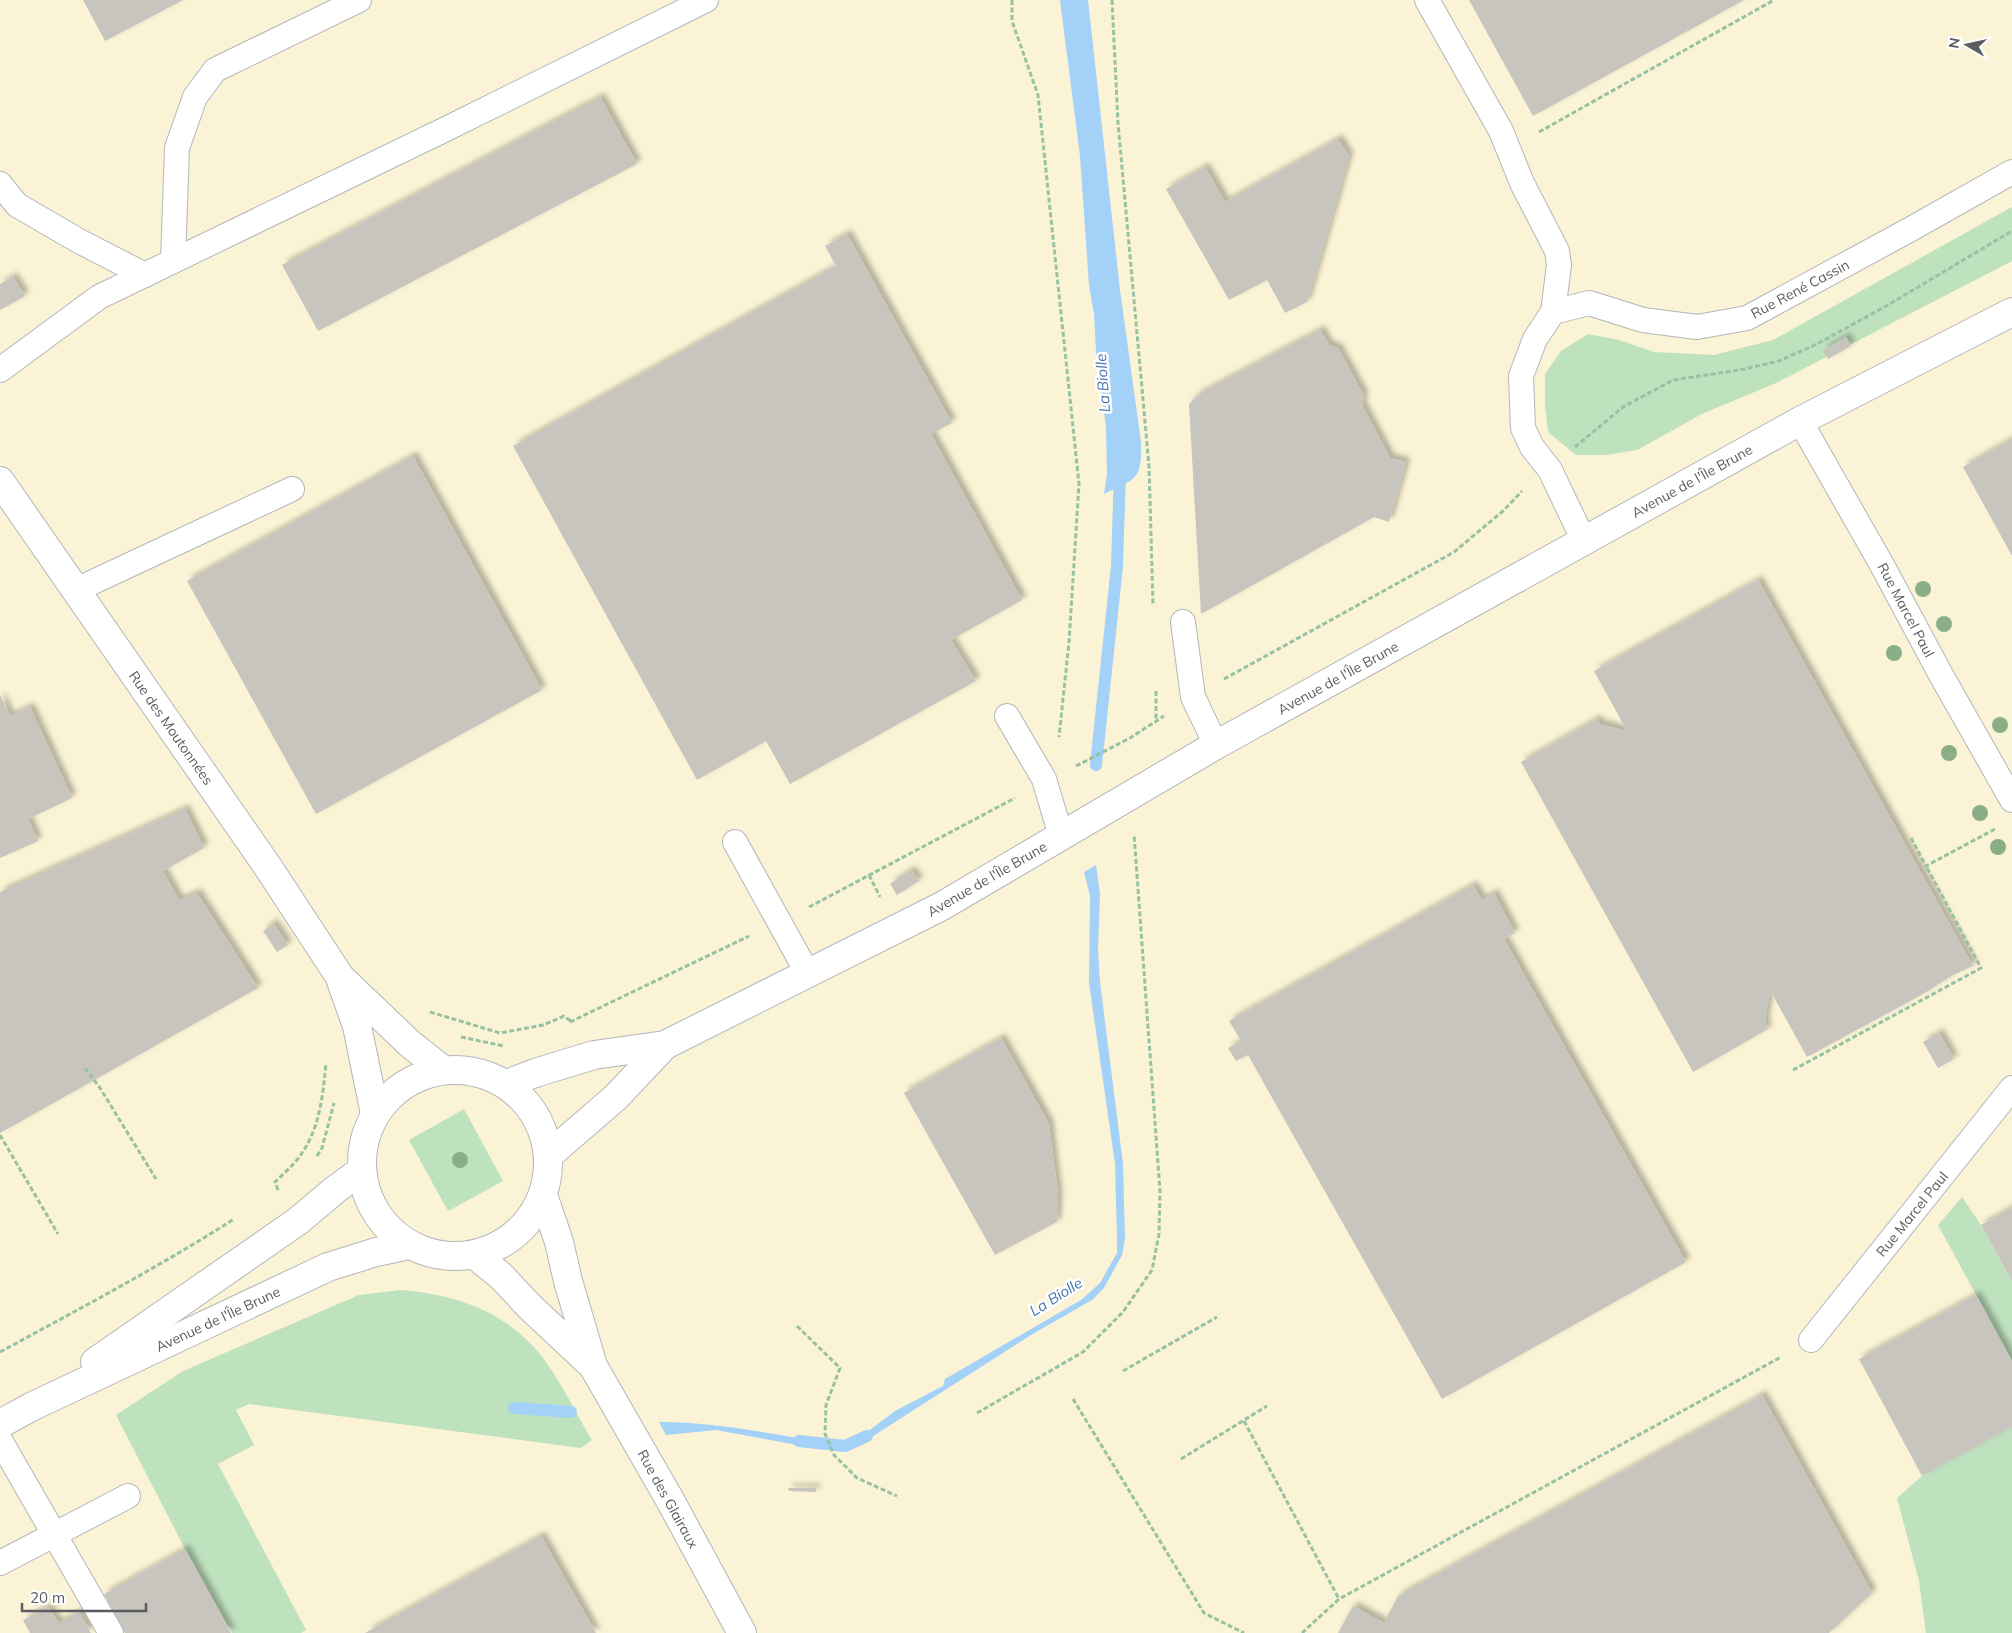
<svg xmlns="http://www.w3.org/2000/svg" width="2012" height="1633" font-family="Mulish,sans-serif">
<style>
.commercial{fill:#faf3d5}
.green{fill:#bee1be}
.water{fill:#a3d1f8}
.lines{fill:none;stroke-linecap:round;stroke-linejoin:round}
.stream{stroke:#a3d1f8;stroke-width:12}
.building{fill:#c8c5bf;filter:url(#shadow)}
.service-casing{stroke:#b3b6ba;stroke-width:26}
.minor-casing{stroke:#b3b6ba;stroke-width:30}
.tertiary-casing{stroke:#b3b6ba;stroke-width:30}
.path{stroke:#98c1a4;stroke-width:3;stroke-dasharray:5 2.5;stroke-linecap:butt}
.service{stroke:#fff;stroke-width:24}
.minor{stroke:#fff;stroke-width:28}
.tertiary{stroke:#fff;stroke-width:28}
.tree{fill:#8aae87}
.labels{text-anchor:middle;stroke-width:5;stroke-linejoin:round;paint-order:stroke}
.street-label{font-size:14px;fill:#595c60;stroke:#fff}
.water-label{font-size:15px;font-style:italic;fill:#4577b0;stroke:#fff}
</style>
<defs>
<filter id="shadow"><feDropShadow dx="4.5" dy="-4.5" stdDeviation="2.5" flood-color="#0004"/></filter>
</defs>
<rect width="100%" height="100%" fill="#ebe8e0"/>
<rect class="commercial" x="0" y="0" width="2012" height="1633"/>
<g class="green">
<polygon points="2012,207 2012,261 1776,383 1702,414 1637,450 1605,455 1576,455 1548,432 1545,405 1545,374 1561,351 1588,334 1619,340 1654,352 1714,355 1773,340"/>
<polygon points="464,1109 503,1181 448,1211 409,1140"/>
<polygon points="1962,1197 1981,1225 2012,1281 2012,1361 1938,1225"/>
<path d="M401,1290C450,1294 496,1308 531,1344C554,1367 575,1412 592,1440L581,1448L249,1404L236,1410L254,1445L218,1464L306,1630L301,1633H232L185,1549L116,1415L183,1371L359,1295Z"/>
<polygon points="2012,1427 2012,1633 1926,1633 1919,1581 1897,1498 1922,1476"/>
</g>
<g class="water">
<path d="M1060,0H1088L1120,290L1141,442C1142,480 1136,479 1104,494L1107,475L1106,427L1096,351L1094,314L1089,285L1080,156Z"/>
<polygon points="1096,865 1100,894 1098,950 1100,982 1123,1164 1125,1239 1122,1255 1104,1288 1092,1300 1031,1335 853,1449 851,1444 895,1411 943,1386 945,1379 1081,1300 1100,1283 1117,1253 1117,1238 1115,1164 1089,983 1090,896 1084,872"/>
<path d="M659,1422C711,1422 763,1432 815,1441L819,1449L716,1430L666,1435Z"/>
</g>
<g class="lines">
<g class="stream">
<polyline points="1096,765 1117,566 1120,472"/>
<polyline points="514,1408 571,1412"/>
<polyline points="799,1441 845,1446 867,1436"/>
</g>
</g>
<g class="building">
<polygon points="83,0 183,0 105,41"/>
<polygon points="1469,0 1744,0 1533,116"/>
<polygon points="600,97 637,164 318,331 282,265"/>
<polygon points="1338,139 1349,156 1307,302 1285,313 1267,280 1229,300 1166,189 1205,167 1225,202"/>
<polygon points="847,234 952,423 931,434 1022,600 951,640 976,681 790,784 766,741 697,780 513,446 836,266 825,246"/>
<polygon points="13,277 25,296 0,310 0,284"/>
<polygon points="1320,330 1329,345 1338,348 1364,396 1362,405 1390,458 1406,462 1389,522 1374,517 1201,614 1189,404 1199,394"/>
<polygon points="1846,337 1851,346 1828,359 1823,350"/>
<polygon points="2012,439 2012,556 1963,467"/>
<polygon points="413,456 542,690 316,814 187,581"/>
<polygon points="1758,580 1973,966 1953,975 1923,994 1807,1057 1770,990 1765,1022 1768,1029 1693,1072 1521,762 1597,719 1600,724 1627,731 1594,671"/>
<polygon points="0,695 10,716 30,707 72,798 28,819 38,841 0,858"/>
<polygon points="185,809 204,848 163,871 179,900 197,893 258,988 0,1133 0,892"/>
<polygon points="911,870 919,881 897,895 890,884"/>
<polygon points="1473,885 1482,900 1494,893 1515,933 1504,939 1686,1262 1442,1399 1248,1055 1236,1061 1228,1048 1241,1041 1229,1021"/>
<polygon points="273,923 288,945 277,952 263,931"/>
<polygon points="1939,1033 1954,1059 1938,1068 1923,1042"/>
<polygon points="1001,1038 1049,1124 1058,1194 1057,1222 995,1255 904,1093"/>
<polygon points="2012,1208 2012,1281 1981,1225"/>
<polygon points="1976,1295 2012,1361 2012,1427 1922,1476 1859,1359"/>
<polygon points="1762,1395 1872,1593 1829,1633 1338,1633 1353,1606 1384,1623 1398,1596"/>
<polygon points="788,1488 816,1488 816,1492 789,1491"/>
<polygon points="541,1536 596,1633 365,1633"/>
<polygon points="185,1549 231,1633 125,1633 104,1594"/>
<polygon points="48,1607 59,1623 79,1612 91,1633 30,1633 23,1620"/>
</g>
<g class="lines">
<defs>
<g id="service">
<polyline points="1427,0 1501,131 1522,183 1557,251 1559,265 1553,312"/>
<polyline points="0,184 17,205 79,241 145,275"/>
<polyline points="173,261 177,148 195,97 215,70 359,0"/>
<polyline points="0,370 99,297 446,129 706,0"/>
<polyline points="1800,421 1882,565 1941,675 2012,800"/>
<polyline points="1584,541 1550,470 1532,447 1523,428 1521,376 1535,339 1553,312 1589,303 1643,320 1697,327 1747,318 1911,229 2012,172"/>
<polyline points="76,590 292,489"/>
<polyline points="1183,622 1193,697 1216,745"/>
<polyline points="1007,716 1044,779 1061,836"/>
<polyline points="735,842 808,974"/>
<polyline points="1811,1340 2012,1088"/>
<polyline points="0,1440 111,1633"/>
<polyline points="0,1563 128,1496"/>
</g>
<g id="minor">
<polyline points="543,1195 559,1242 568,1281 593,1366 670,1500 742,1633"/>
<polyline points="475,1255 501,1276 530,1307 592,1365"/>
</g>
<g id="tertiary">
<polyline points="0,481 268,867 340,977 409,1043 443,1070"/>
<polyline points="341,981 357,1026 375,1114"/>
<circle cx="455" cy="1163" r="93"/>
<polyline points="507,1084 535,1073 594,1055 665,1045"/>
<polyline points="549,1155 616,1097 665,1045 942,906 1216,745 1800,421 2012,312"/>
<polyline points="95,1362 298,1221 336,1189 362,1170"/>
<polyline points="0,1424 31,1407 328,1267 376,1252 409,1245"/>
</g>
</defs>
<use href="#service" class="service-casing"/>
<use href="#minor" class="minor-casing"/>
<use href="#tertiary" class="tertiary-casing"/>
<g class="path">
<polyline points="1012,0 1012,21 1038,95 1079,484 1069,642 1059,737"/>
<polyline points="1112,0 1118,123 1149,466 1153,605"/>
<polyline points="1539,132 1774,0"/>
<polyline points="1575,447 1623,407 1673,380 1740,370 1779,361 1817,344 1888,305 2012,231"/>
<polyline points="1224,679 1454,552 1503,511 1522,491"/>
<polyline points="1156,691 1156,721"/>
<polyline points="1076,766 1130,738 1164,716"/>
<polyline points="1911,838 1926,866 1995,829"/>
<polyline points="869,875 880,897"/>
<polyline points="809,907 1015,798"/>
<polyline points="430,1012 500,1033 543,1025 564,1016 572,1022"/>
<polyline points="570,1022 749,936"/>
<polyline points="461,1037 504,1046"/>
<polyline points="85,1068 100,1088 156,1179"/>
<polyline points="1793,1070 1981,968 1926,866"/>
<polyline points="0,1135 58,1234"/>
<polyline points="317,1156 322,1148 334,1103"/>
<path d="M278,1190L275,1182C284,1173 295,1164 302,1153C320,1127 323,1094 326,1063"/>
<polyline points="797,1326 840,1368 826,1405 825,1434 834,1455 857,1478 897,1496"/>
<path d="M0,1352C79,1309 159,1267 234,1219"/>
<polyline points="1123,1371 1217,1317"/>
<polyline points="1073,1399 1204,1613 1244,1633"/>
<polyline points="977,1413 1083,1352 1123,1312 1152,1270 1159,1234 1160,1191 1134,834"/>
<polyline points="1244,1421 1339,1599"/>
<polyline points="1181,1459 1267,1406"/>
<polyline points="1302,1633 1339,1599 1781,1357"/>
</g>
<use href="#service" class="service"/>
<use href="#minor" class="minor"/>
<use href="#tertiary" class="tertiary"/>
</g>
<g class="tree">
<circle cx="1923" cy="589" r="8"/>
<circle cx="1944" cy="624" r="8"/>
<circle cx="1894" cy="653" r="8"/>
<circle cx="2000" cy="725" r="8"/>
<circle cx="1949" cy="753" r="8"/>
<circle cx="1980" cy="813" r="8"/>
<circle cx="1998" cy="847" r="8"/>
<circle cx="460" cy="1160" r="8"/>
</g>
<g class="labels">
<g class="street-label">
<text transform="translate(1800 289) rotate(-28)" y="5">Rue René Cassin</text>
<text transform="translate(1692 481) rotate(-29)" y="5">Avenue de l'Île Brune</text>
<text transform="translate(1906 610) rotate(62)" y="5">Rue Marcel Paul</text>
<text transform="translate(1338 678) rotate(-29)" y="5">Avenue de l'Île Brune</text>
<text transform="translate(171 728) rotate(55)" y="5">Rue des Moutonnées</text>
<text transform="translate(987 879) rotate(-30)" y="5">Avenue de l'Île Brune</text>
<text transform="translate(1912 1214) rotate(-51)" y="5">Rue Marcel Paul</text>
<text transform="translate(218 1319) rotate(-25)" y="5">Avenue de l'Île Brune</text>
<text transform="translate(668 1499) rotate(61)" y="5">Rue des Glairaux</text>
</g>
<g class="water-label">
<text transform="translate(1103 383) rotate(-94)" y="5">La Biolle</text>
<text transform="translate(1056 1297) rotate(-32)" y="5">La Biolle</text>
</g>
</g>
<g transform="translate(1967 45) rotate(279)" stroke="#ffffff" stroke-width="4" paint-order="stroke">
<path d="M0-4L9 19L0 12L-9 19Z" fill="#595c60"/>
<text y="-8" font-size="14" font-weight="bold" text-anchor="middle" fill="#595c60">N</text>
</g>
<path d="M22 1603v8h124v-8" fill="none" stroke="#595c60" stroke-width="2.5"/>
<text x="30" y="1603" font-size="15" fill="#595c60" stroke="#ffffff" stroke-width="4" paint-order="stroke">20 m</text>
</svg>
